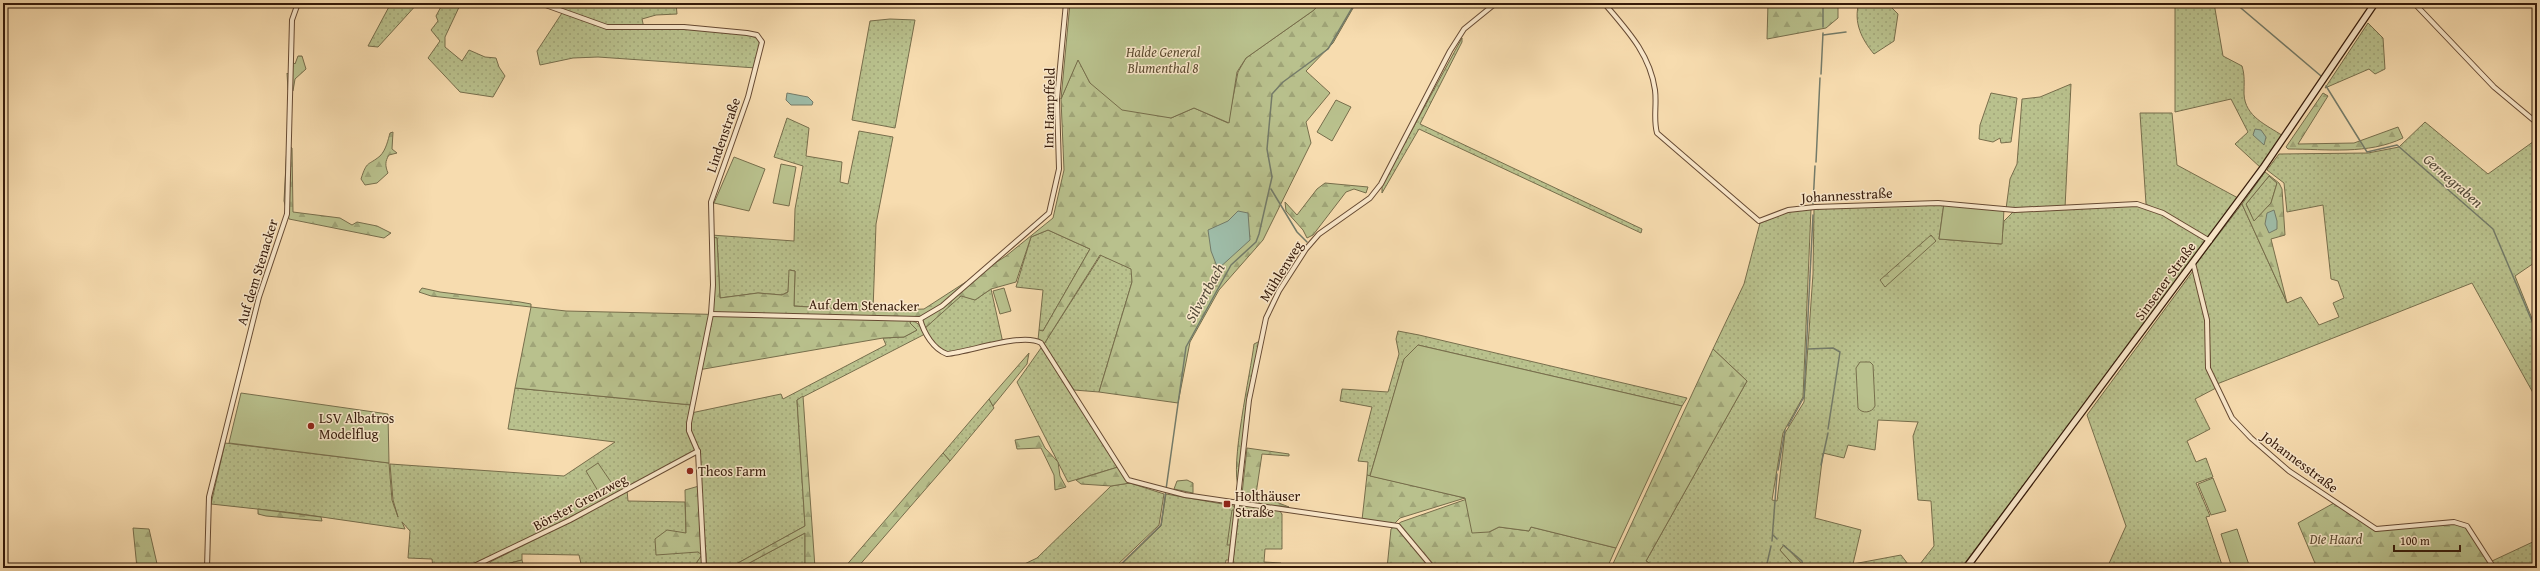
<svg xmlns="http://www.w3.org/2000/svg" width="2540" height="571" font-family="'Gentium Book Plus',serif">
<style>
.grass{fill:url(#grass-dots);stroke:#776e4c}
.forest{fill:url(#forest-firs);stroke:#776e4c;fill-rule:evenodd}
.green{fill:#b9c18d;stroke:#776e4c}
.water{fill:#9ebca8;stroke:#747b69}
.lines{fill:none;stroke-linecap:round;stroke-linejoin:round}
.stream{stroke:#747b69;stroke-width:1.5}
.street-casing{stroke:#664a33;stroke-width:6}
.secondary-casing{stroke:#351a0a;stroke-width:8}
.street{stroke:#fae8cb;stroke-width:4}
.secondary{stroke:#fae8cb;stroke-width:5.5}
.poi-dot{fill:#8f2418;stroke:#fae8cb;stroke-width:1.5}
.labels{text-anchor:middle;stroke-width:3;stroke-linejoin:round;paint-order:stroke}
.park-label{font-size:14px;font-style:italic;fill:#5d4c31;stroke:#fae8cb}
.street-label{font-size:14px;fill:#351a0a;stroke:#fae8cb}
.poi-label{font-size:14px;fill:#351a0a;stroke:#fae8cb;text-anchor:start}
.water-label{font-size:15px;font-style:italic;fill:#544b39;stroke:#fae8cb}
</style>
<defs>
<pattern id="grass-dots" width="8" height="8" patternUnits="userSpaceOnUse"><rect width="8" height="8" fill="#b9c18d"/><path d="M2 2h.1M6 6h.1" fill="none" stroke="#a0a578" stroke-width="1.8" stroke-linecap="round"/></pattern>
<pattern id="forest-firs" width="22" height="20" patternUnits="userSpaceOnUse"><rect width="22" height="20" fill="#b9c18d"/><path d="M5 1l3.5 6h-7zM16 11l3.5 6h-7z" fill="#a0a578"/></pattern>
</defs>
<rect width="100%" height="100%" fill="#f7dcaf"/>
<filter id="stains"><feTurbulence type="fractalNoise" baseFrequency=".005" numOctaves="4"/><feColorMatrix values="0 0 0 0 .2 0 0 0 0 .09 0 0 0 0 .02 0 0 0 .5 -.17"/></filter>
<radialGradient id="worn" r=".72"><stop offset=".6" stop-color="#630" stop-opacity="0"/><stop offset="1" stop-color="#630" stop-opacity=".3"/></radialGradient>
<g class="grass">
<polygon points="391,3 418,3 378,47 368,46"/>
<polygon points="443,3 461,3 445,37 445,47 462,61 469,50 485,57 496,58 499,67 505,76 493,97 460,92 428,58 440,41 431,30 438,21 436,16"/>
<path d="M543,3H676L677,14L656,15L642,19L644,28C675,27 732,24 758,39L760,45L756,68L598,57L573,58L540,65L537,51L562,13Z"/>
<path d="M1859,3H1887L1898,14L1894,41L1874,54C1862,40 1853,22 1859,3Z"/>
<path d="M2175,3H2214L2223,56L2242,66C2245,76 2244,83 2244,94C2245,117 2267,125 2283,136L2261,168L2235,144L2248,132L2231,99L2175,112Z"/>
<polygon points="890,19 915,20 895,128 852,120 870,21"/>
<polygon points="2368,23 2383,38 2385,69 2375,74 2369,69 2325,88"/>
<polygon points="1462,38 1462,42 1420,124 1642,229 1641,233 1419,129 1382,193 1382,185"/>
<polygon points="2071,84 2065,208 2006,209 2010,179 2017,164 2022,99 2040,97"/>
<polygon points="1991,93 2017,98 2011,142 2001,143 2000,138 1993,142 1979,139 1980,125"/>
<polygon points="2140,113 2172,113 2177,165 2238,198 2209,239 2146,204"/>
<polygon points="787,118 809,128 806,156 842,162 840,182 848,184 859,131 893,137 876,224 873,311 794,306 795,271 790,270 788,292 782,295 758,293 720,298 717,238 712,237 711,235 794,241 795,209 803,166 774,157"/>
<polygon points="2425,122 2488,174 2537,139 2537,261 2515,276 2537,331 2537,400 2472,283 2217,384 2210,368 2209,319 2195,265 2242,204 2287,303 2301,297 2319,325 2339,317 2333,303 2344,298 2338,281 2331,279 2323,205 2287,212 2284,183 2267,170 2279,154 2368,153 2399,147"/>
<polygon points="2269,176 2277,183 2271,203 2254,222 2246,204"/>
<polygon points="1944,203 1939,239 2001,244 2004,221 2015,210 2145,205 2203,237 2206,242 1961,568 1921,568 1920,564 1934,546 1931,501 1918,500 1913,436 1918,422 1878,420 1875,450 1848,445 1844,458 1823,453 1815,518 1861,530 1853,564 1901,555 1911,568 1806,568 1784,545 1780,550 1796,568 1770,568 1770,566 1765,565 1764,568 1657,568 1646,561 1747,381 1713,349 1744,284 1760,223 1788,212 1811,209 1803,397 1783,433 1772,500 1777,501 1785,433 1804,402 1813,274 1814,209"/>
<polygon points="1048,230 1090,249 1043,331 1039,330 1043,290 1016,287 1031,237"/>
<polygon points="1101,255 1132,269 1132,282 1099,392 1074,390 1044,344"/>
<polygon points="2193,271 2206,320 2207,368 2216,388 2195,399 2210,429 2187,441 2196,462 2206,458 2213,477 2196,483 2210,516 2206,517 2223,568 2107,568 2126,526 2087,415"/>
<polygon points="991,289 1003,343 947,353 939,348 924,329 961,295 975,300"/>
<polygon points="911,319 921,326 925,334 797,400 805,526 729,568 707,568 698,451 502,553 466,568 433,568 432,559 408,558 410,531 402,522 405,529 294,513 211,504 225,443 389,463 392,500 398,517 393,500 390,464 564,476 615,442 508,429 515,388 692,405 691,413 781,394 783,399 886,345 883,338 904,337 917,330 910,323"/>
<polygon points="1398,331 1419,335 1687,398 1682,406 1418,345 1404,360 1370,476 1367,475 1368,462 1358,461 1372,407 1340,401 1342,389 1388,392 1399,354 1396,339"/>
<polygon points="1041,348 1045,353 1118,467 1068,482 1017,382"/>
<polygon points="989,399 994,408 950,461 943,453"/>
<polygon points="1130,483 1164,494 1159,525 1114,568 1016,568 1037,558 1111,486"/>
<polygon points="627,490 628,501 685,502 686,534 702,555 697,562 697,568 582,568 579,555 522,554 522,560 491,568 490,562 574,520"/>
<polygon points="1166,494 1234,506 1236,510 1229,560 1226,560 1225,568 1118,568 1161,526"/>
<polygon points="1240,505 1279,510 1282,514 1282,549 1265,549 1264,562 1281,563 1280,568 1232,568"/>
<polygon points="805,533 805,568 740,568"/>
<polygon points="2537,540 2537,568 2497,568 2492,561"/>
</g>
<g class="forest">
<polygon points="1320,3 1356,3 1333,43 1306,71 1330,93 1306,122 1311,143 1263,240 1219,290 1190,342 1178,403 1099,392 1132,282 1131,269 1100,255 1044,344 1038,340 1039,330 1043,331 1090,249 1048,230 1031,237 1016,282 991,289 975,300 961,296 924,329 921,318 712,313 712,237 717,238 720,298 758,293 782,295 788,292 789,270 795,271 794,306 873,311 924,309 1006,256 1053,218 1064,170 1061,99 1078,59 1090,83 1171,118 1194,108 1228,123 1238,72 1246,58 1314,10"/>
<polygon points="1768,3 1838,3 1838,18 1826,28 1767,39"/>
<polygon points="298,56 302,56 306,69 295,79 293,91 288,90 287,73 291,77 293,62 295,64"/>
<path d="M2323,93L2328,96L2298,144L2354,143L2398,127L2403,138C2368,155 2327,149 2288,149L2286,147Z"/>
<path d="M393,132L392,149L397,153L389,155C385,161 385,166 388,173L377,183L365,185L361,179C367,160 368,166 380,156C386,150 388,140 390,133Z"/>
<polygon points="287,145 292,148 293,212 340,218 352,225 357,222 377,226 391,233 384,238 289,219 284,201"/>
<path d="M2265,172L2279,183L2282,189L2285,235L2271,239L2287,303L2242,204ZM2269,176L2277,183L2271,203L2254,221L2246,204Z"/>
<polygon points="1325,183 1368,187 1366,193 1354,189 1346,192 1313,235 1307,238 1303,230 1286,211 1285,202 1297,215 1317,189"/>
<polygon points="1931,235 1936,241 1885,287 1880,280"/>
<polygon points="422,288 440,292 520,302 531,304 531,307 566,311 911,319 910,323 917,330 904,337 883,338 698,370 692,405 515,388 531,307 431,296 419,292"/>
<path d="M1260,341L1246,408L1239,488C1229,468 1251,371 1254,344Z"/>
<polygon points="1713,349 1747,381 1646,561 1657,568 1611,568"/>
<polygon points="1029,353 1027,364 993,406 989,399"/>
<polygon points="803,396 815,568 805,568 805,533 740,568 729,568 805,526 797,400"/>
<polygon points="1039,436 1045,448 1058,462 1060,476 1066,487 1055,490 1054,475 1041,448 1017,449 1015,440"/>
<polygon points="1247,448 1289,454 1289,456 1262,454 1256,494 1289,507 1241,503"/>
<polygon points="943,453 950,461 857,568 844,568"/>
<polygon points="1118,467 1130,483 1111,486 1081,484 1076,480"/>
<polygon points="1367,475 1465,498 1400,518 1393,525 1362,520"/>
<polygon points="1187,480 1193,483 1193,493 1174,489 1177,481"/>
<polygon points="699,486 703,568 697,568 697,562 702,555 698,552 656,555 655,539 667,530 686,533 685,490"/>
<polygon points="1467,499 1489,532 1499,527 1529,531 1531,527 1616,548 1607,568 1387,568 1391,529 1401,522"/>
<polygon points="2334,503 2375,531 2454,523 2465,527 2492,568 2317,568 2298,523"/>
<polygon points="258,509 321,517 322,521 266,516 258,514"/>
<polygon points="1232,510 1236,510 1232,545 1227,545"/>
<polygon points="133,528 149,529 158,568 137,568"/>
<polygon points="1784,545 1806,568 1796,568 1780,550"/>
</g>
<g class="green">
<polygon points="1070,3 1320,3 1314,10 1246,58 1237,72 1229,123 1194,108 1171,118 1122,110 1090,83 1078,60 1061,99"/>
<polygon points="1336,100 1351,107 1332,141 1317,132"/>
<polygon points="734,157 765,169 749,211 714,203"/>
<polygon points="781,164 796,167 789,206 773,203"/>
<polygon points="1944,203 2004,209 2002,244 1939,239"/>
<polygon points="1004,288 1011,311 1000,314 993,291"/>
<polygon points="1418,345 1682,406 1616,548 1531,527 1529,531 1499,527 1489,532 1472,533 1465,498 1370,476 1404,359"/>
<path d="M1860,362H1870L1873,365L1875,406C1872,413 1862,414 1858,408L1856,368Z"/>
<polygon points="241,393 388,414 389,463 229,443"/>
<polygon points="598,463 613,485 598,491 586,471"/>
<polygon points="2213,478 2226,511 2211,515 2198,484"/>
<polygon points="2237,529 2250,568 2232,568 2221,534"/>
<polygon points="522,560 524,568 491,568"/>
</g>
<g class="water">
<polygon points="787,93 808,97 813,102 812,105 791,105 786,100"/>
<polygon points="2255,129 2261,130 2266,137 2264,145 2253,135"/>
<polygon points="2274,210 2277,221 2277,229 2269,233 2265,224 2267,213"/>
<polygon points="1238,211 1248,213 1250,240 1218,269 1211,251 1208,230 1228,221"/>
</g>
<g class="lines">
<g class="stream">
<polyline points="1823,3 1823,27"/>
<polyline points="2235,3 2321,76"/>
<polyline points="1823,35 1846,32"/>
<polyline points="1821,74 1823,33"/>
<polyline points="2326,86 2367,152 2397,145 2493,229 2537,333"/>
<polyline points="1816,162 1820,78"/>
<polyline points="1271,189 1297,232 1307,242"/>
<polyline points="1813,204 1815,166"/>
<polyline points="1808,349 1833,348 1840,352 1828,429"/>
<polyline points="1788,426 1804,397 1813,215"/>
<polyline points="1821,465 1828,433"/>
<polyline points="1778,470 1785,430"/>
<polyline points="1773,535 1777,539"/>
<polyline points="1772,541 1777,474"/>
<polyline points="1783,545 1802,561 1803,568"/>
<polyline points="1117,568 1161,525 1186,347 1231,265 1256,242 1259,234 1272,177 1267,149 1272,94 1283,82 1328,49 1355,3"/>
<polyline points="1766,568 1771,546"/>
</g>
<defs>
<g id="street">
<polyline points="540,3 607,27 684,27 747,33 757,35 762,42 748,97 711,202 713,285 711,314 689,423 689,431 698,452 704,568"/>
<path d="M1604,3C1627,30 1650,54 1655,90C1657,105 1653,119 1657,133L1759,221L1788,210L1815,207L1938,203L2015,210L2137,204L2163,213L2210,241"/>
<polyline points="2414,3 2494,87 2537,123"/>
<polyline points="2193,263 2207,320 2208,368 2232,418 2251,438 2289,471 2376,529 2454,522 2467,526 2494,568"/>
<polyline points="711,314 920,319 942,306 1049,213 1059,169 1057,99 1066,3"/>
<path d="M920,319C924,333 933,349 947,354C970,352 1023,332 1041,343L1128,480L1185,495L1398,526L1433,568"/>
<polyline points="207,568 209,497 259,297 287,214 292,20 298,3"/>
<polyline points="470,568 570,520 698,451"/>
<polyline points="1230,568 1249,400 1266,318 1279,291 1306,249 1319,234 1370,198 1381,184 1450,51 1464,29 1496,3"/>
</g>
<polyline id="secondary" points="1966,568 2263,168 2375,3"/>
</defs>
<use href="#street" class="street-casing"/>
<use href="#secondary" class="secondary-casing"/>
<use href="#street" class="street"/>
<use href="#secondary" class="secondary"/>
</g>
<g class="poi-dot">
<circle cx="311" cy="426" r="4"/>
<circle cx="690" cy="471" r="4"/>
<rect x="1223" y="500" width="8" height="8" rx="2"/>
</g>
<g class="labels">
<g class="park-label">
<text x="1163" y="57">Halde General<tspan x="1163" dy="16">Blumenthal 8</tspan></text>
<text x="2336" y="544">Die Haard</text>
</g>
<g class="street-label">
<text transform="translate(1049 108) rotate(-89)" y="5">Im Hampffeld</text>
<text transform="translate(723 135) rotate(-71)" y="5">Lindenstraße</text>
<text transform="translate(1847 195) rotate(-3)" y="5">Johannesstraße</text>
<text transform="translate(1281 271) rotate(-58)" y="5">Mühlenweg</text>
<text transform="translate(257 272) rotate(-73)" y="5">Auf dem Stenacker</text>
<text transform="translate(2165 281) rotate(-54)" y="5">Sinsener Straße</text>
<text transform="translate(864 305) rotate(1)" y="5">Auf dem Stenacker</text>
<text transform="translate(2300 462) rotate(37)" y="5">Johannesstraße</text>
<text transform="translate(580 502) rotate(-28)" y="5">Börster Grenzweg</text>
</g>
<g class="poi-label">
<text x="319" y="423">LSV Albatros<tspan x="319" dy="16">Modelflug</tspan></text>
<text x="698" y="476">Theos Farm</text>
<text x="1235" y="501">Holthäuser<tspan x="1235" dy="16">Straße</tspan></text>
</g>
<g class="water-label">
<text transform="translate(2453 181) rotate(41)" y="5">Gernegraben</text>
<text transform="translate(1205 293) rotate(-61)" y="5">Silvertbach</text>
</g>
</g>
<rect width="2540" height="571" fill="none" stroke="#f7dcaf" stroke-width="16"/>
<rect x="4" y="4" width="2532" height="563" fill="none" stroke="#351a0a" stroke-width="2"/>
<rect x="8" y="8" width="2524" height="555" fill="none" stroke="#351a0a"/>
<path d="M2394 545v6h66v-6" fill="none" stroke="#351a0a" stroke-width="2"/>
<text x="2400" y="545" font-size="12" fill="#351a0a" stroke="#fae8cb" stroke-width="3" paint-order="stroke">100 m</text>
<rect width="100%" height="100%" filter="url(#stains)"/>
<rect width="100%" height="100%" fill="url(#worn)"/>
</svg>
